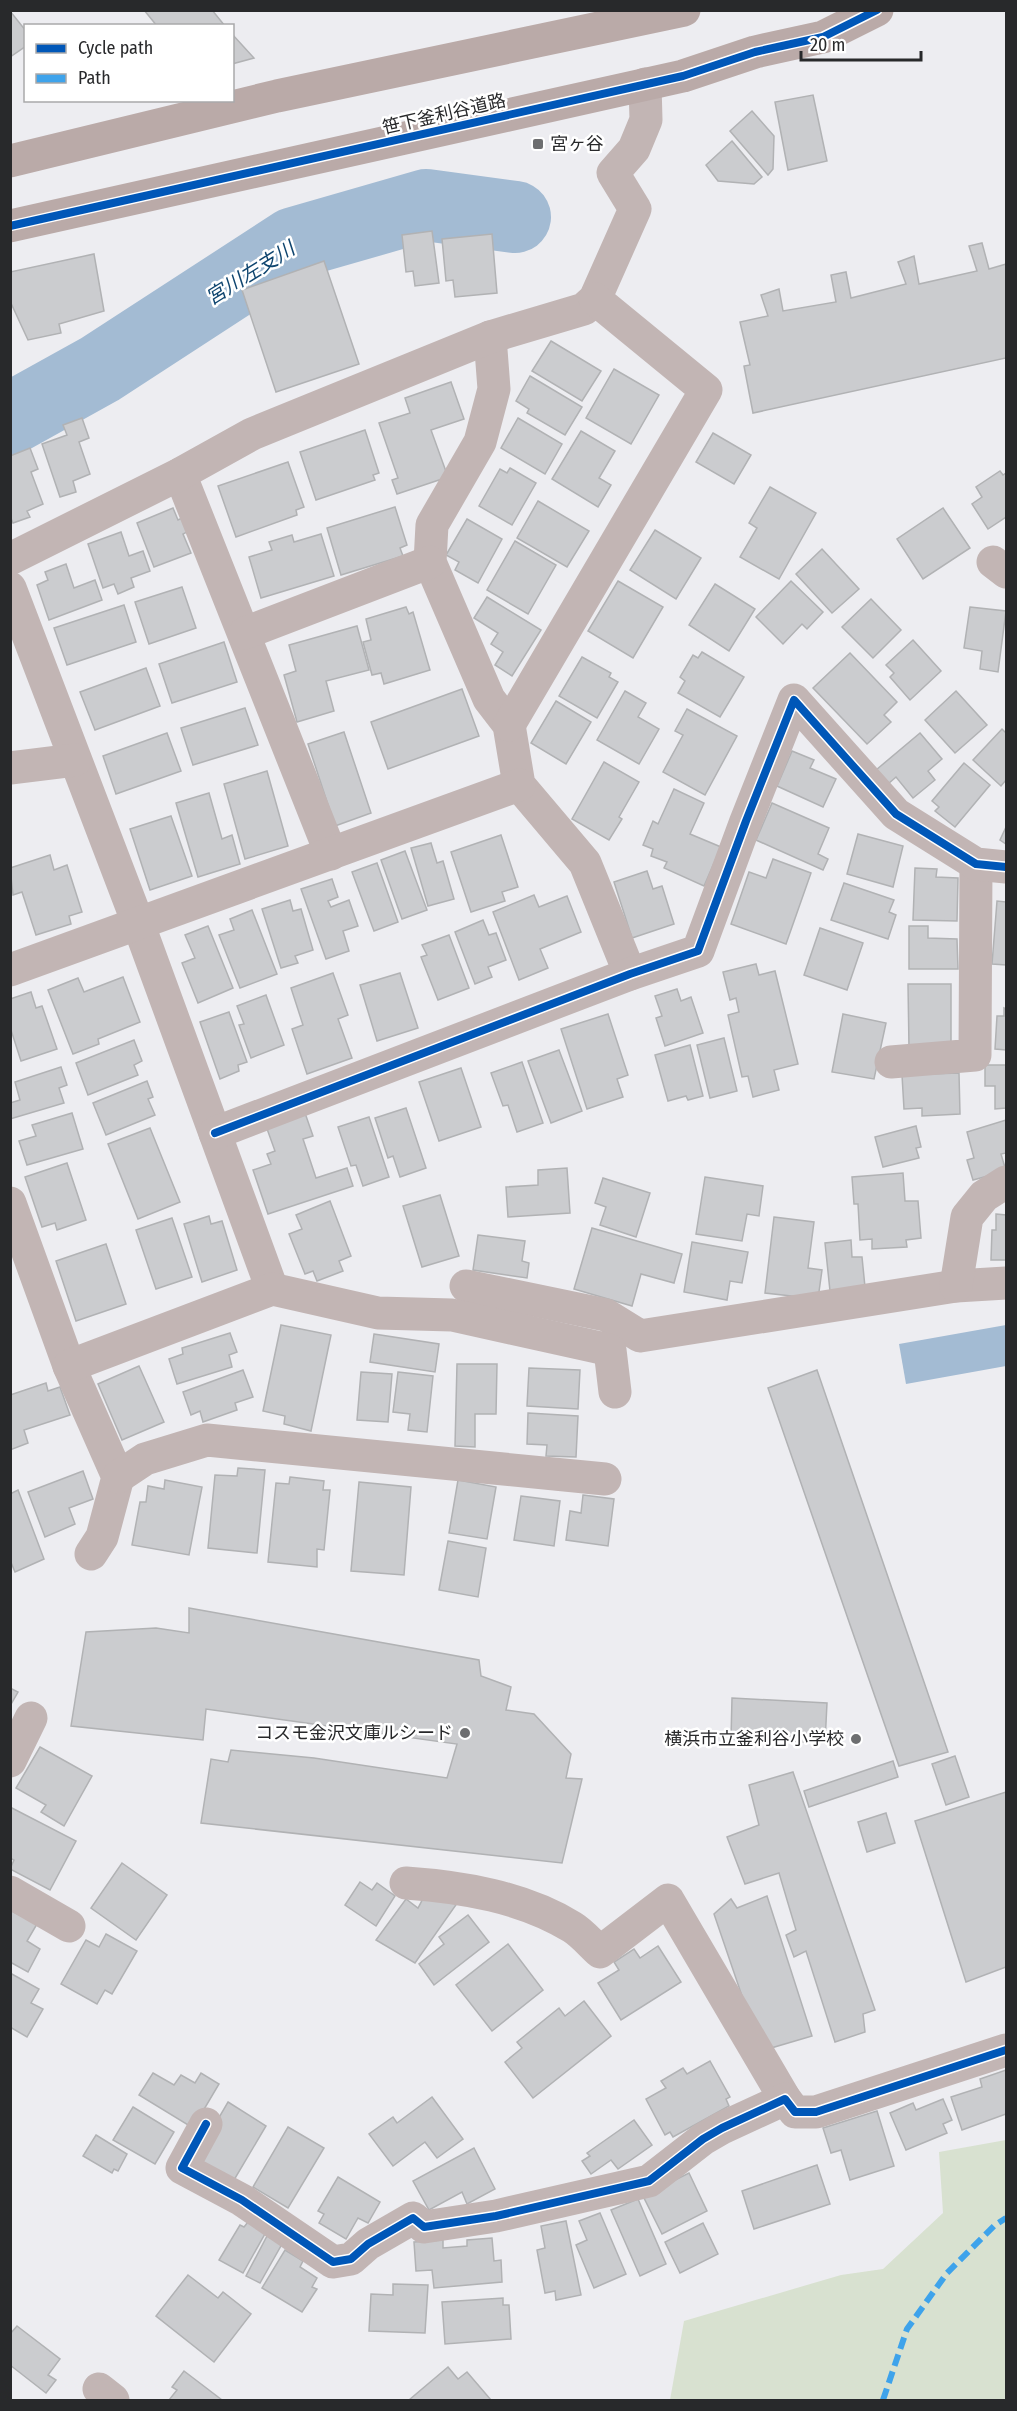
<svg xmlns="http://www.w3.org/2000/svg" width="1017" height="2411" font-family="'Fira Sans Condensed','Noto Sans JP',sans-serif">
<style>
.green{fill:#d8e1d0}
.water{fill:#a3bbd3}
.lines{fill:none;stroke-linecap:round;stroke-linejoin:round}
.river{stroke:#a3bbd3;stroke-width:72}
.building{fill:#cbcccf;stroke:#b1b2b4;stroke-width:1.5}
.street{stroke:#c2b5b4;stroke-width:33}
.secondary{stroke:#baaaa8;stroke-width:33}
.quiet{stroke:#3ea3eb;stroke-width:6;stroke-dasharray:12 6;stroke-linecap:butt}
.cycleway-casing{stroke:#fff;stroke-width:11}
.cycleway{stroke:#0057b8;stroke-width:8}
.poi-dot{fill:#6d6e70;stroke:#fff;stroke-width:2}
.labels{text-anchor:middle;stroke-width:5;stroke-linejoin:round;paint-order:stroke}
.street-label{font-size:18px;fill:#28292b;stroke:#fff}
.poi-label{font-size:18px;fill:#28292b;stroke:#fff;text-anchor:end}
.water-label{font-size:20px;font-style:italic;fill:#0f456f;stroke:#fff}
</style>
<rect width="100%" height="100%" fill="#ededf1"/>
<polygon class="green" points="1006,2140 1006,2400 670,2400 684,2321 841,2275 883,2269 943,2213 939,2152"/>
<polygon class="water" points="1006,1325 1006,1366 906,1384 899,1344"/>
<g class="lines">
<polyline class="river" points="10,419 100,369 294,243 426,205 515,217"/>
</g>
<g class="building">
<polygon points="144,10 212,10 225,26 157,26"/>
<polygon points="10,11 26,31 26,46 10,57"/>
<polygon points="232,34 254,58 232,64"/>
<polygon points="813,95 827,161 788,170 775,102"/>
<polygon points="752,111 774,136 773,169 768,175 730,131"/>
<polygon points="732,141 762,177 754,184 718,181 706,165"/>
<polygon points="432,231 439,283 415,286 413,271 406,272 402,235"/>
<polygon points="492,234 497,293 455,297 453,280 446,281 442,239"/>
<polygon points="982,243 989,269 1006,264 1006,358 753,413 744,366 750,365 740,322 768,316 761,295 779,289 783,311 836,302 831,275 846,272 851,298 906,284 898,262 914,256 919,284 977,271 969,246"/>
<polygon points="94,254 104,311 59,324 61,333 28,340 10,301 10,272"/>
<polygon points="324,261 359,364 276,392 242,290"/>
<polygon points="551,341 601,371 582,401 532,371"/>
<polygon points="614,369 659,395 631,444 586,418"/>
<polygon points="530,376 582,407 565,435 527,413 529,409 516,401"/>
<polygon points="451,382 464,419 431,430 448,477 397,494 392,480 398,478 379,423 410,413 405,398"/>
<polygon points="82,418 89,438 79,442 90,474 73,481 76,492 60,497 42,444 67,435 63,425"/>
<polygon points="518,418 562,444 545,474 501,448"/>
<polygon points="365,430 379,473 373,475 375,480 316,500 300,452"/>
<polygon points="581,431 615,451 599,478 611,485 598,507 552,479"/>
<polygon points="713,433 751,455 734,484 696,462"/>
<polygon points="30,448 38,469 31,472 43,504 27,511 30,517 13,523 10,516 10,456"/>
<polygon points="288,462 304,507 296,510 297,515 236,537 218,486"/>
<polygon points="510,468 536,483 512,525 479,506 500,469 507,473"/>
<polygon points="1000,471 1003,475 1006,473 1006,517 988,529 972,504 982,497 976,487"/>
<polygon points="770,487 816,513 779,579 740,557 757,528 749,523"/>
<polygon points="538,501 589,531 567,567 517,538"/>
<polygon points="395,507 407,545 400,548 403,556 341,575 327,528"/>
<polygon points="173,508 178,520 182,518 187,532 183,534 191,553 154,567 137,523"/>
<polygon points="943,508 970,548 923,579 897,539"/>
<polygon points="467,519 502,539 478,583 455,570 459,562 446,555"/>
<polygon points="655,530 701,558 676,599 630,570"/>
<polygon points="121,532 129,556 143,551 150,571 131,578 134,587 118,594 114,584 103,588 88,544"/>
<polygon points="321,534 334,576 261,598 249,557 272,550 269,542 292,535 294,542"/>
<polygon points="515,541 556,565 528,614 487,590"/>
<polygon points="822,549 859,589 832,613 796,574"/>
<polygon points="66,564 74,588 95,580 102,600 49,620 37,585 48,580 45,572"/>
<polygon points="618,581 663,607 633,658 588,631"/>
<polygon points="791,581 823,612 807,629 802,624 783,644 756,617"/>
<polygon points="715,584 755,609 729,651 689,625"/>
<polygon points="182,587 196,628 149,644 135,602"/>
<polygon points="487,597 541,630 512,676 495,665 503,652 491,644 498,633 474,618"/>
<polygon points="871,599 901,630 873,658 842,627"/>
<polygon points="124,605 136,642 67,665 54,628"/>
<polygon points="406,607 409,614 413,612 430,670 384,684 381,673 372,675 363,642 371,640 366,619"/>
<polygon points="970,607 1006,611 998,672 980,669 982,651 964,648"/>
<polygon points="357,626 369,670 326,681 334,711 297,722 284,675 296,671 289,645"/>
<polygon points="913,640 941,671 910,700 890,677 894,673 886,665"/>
<polygon points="224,642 237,682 172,703 159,664"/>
<polygon points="702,652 744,677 720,717 678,693 685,681 680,677 693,655 698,658"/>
<polygon points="850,653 897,702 884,715 891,722 867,744 813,688"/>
<polygon points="582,657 611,673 609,677 618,682 597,718 559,696"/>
<polygon points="146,668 160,706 95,730 80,692"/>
<polygon points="462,689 479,736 388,769 371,722"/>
<polygon points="625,691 646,703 638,717 659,729 639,764 597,740"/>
<polygon points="956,691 987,725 955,753 925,720"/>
<polygon points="556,701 591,722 566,764 531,743"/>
<polygon points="245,708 258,745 193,765 181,728"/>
<polygon points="687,709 737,736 705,795 663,772 683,735 675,731"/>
<polygon points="1002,729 1006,733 1006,780 1001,786 973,760"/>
<polygon points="344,732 371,813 335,826 308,744"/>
<polygon points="167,733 181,771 116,794 103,756"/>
<polygon points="920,733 942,759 928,771 935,780 913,798 896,777 888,784 876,770"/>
<polygon points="792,751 814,760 810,768 836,779 823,807 777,786"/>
<polygon points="604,762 639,782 619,817 622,819 609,840 572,819"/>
<polygon points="964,763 990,785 955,827 935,811 939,807 932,801"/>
<polygon points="267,771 288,846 245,859 224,784"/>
<polygon points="674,789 704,803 690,834 721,847 704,886 664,868 667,862 651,856 653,849 643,845 653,821 658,824"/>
<polygon points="209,793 222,839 232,835 240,864 198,877 176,803"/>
<polygon points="772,803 829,828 818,854 828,859 823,870 756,840"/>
<polygon points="171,816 192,876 150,890 130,829"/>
<polygon points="1006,827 1006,844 1000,840"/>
<polygon points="858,834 903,846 893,887 847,874"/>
<polygon points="501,835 518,887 502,892 505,901 471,912 451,852"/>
<polygon points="431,843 437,863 443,861 454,899 428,906 411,848"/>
<polygon points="405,851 427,910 402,919 381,860"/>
<polygon points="50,855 54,870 67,865 82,912 69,916 71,924 36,935 22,892 13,895 10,868"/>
<polygon points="773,859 811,873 786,944 731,924 749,872 766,878"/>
<polygon points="377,863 398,922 374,931 352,872"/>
<polygon points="915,868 937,869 936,877 958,878 957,921 913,920"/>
<polygon points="647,871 653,889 662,886 674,924 632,938 614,882"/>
<polygon points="332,879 338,897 328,901 331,907 349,900 358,926 343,931 349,951 326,959 301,889"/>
<polygon points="844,883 894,900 889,912 896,915 888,939 831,920"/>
<polygon points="534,895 539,907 567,896 581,932 540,949 548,968 519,980 493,912"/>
<polygon points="290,900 293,911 301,909 313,950 295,956 298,963 281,968 262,909"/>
<polygon points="1006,900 1006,965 992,964 997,901 1006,902"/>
<polygon points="252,910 277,974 240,988 219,935 234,930 230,919"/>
<polygon points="483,920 489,935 496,933 506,960 488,967 492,977 475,984 455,932"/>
<polygon points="208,926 233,988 198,1003 182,963 195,958 185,935"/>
<polygon points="909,926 928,926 928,938 957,939 958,969 909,969"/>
<polygon points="820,928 863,943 847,990 804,975"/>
<polygon points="449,935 469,988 438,1000 421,957 427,955 422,945"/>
<polygon points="756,964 759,975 775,971 798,1064 774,1070 779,1090 753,1097 748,1076 742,1077 728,1015 739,1012 736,998 730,1000 723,972"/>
<polygon points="333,973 348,1015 338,1019 352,1058 307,1074 292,1029 303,1025 291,988"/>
<polygon points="400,973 418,1028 377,1041 360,985"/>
<polygon points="123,977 140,1022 98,1039 99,1044 73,1054 48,990 78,978 84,992"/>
<polygon points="908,984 951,984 951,1047 909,1048"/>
<polygon points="677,989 681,1001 691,997 703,1033 665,1046 656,1018 662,1016 655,996"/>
<polygon points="31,992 36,1008 42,1006 57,1049 21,1061 10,1027 10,999"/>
<polygon points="266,995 284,1045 251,1058 239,1025 244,1024 237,1006"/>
<polygon points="1004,1008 1006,1009 1006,1050 995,1049 997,1016 1004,1016"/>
<polygon points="229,1012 247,1062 238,1065 239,1071 220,1079 200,1022"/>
<polygon points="608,1014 628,1075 617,1079 623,1097 587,1109 561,1029"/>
<polygon points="843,1014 886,1023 874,1079 832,1072"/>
<polygon points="724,1038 737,1091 710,1098 697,1045"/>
<polygon points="134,1040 142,1061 134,1065 138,1075 88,1095 76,1063"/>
<polygon points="690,1045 703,1096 688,1100 686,1096 668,1101 655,1055"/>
<polygon points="559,1050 582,1111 551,1123 528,1061"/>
<polygon points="522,1062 543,1123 517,1132 508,1105 503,1106 491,1073"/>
<polygon points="985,1065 1006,1065 1006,1108 995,1109 995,1086 985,1086"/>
<polygon points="61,1067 67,1085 59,1088 64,1103 10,1119 10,1103 20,1100 15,1082"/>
<polygon points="461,1068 481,1127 439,1141 419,1082"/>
<polygon points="959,1073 960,1114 922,1116 922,1108 904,1109 902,1075"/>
<polygon points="147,1081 153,1097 148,1099 155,1115 106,1135 93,1103"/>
<polygon points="406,1108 426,1168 400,1177 393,1156 388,1158 375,1118"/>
<polygon points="72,1113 83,1149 27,1165 19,1141 36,1136 32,1125"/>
<polygon points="305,1113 313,1136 303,1139 316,1178 347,1168 353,1186 268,1214 253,1170 271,1164 267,1154 275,1151 266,1126"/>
<polygon points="369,1117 389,1177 363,1186 356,1165 351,1166 338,1127"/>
<polygon points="1006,1120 1006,1153 1001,1154 1006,1171 973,1180 967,1160 974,1158 967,1132"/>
<polygon points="916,1126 921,1147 916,1148 919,1158 883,1167 875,1137"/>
<polygon points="150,1128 180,1202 138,1219 108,1144"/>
<polygon points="67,1163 86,1220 57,1230 55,1223 42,1227 25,1177"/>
<polygon points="567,1168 570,1213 508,1217 506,1187 538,1185 538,1170"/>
<polygon points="903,1173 905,1201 918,1201 921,1238 906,1240 907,1247 872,1249 872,1239 860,1240 858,1204 854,1204 852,1177"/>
<polygon points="705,1177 763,1186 759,1216 747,1214 742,1241 696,1234"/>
<polygon points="603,1178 650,1193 636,1237 600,1225 606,1207 595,1203"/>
<polygon points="440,1195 459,1256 422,1267 403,1206"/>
<polygon points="330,1201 351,1256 339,1261 343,1271 317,1281 313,1271 305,1274 289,1234 302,1229 296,1215"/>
<polygon points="996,1214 1006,1215 1006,1260 991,1260 992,1230 996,1230"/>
<polygon points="209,1216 211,1224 222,1221 237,1270 202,1282 184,1224"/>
<polygon points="774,1217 814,1222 808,1268 822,1270 818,1299 765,1293"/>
<polygon points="172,1218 192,1277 156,1289 136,1230"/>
<polygon points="592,1228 682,1254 674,1283 641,1274 632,1306 574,1289"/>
<polygon points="478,1235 525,1241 522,1261 529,1263 527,1278 473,1270"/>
<polygon points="851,1240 852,1257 862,1257 865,1287 830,1291 825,1243"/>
<polygon points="692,1242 748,1252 742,1283 730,1281 727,1300 684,1292"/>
<polygon points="106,1244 126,1304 76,1321 56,1261"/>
<polygon points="281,1325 331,1335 311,1431 284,1424 285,1416 263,1411"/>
<polygon points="230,1333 237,1352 229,1355 232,1367 177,1384 169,1359 183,1354 182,1348"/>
<polygon points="374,1334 439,1344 435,1372 370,1362"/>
<polygon points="457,1364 497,1364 496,1414 475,1414 475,1447 455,1446"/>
<polygon points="139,1366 164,1422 122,1440 98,1384"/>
<polygon points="529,1368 580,1370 578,1409 527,1406"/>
<polygon points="243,1370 253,1397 235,1403 237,1410 203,1422 200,1411 191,1415 183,1392"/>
<polygon points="817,1370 948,1752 899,1766 768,1388"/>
<polygon points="361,1372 392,1374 388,1422 357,1420"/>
<polygon points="398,1372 433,1376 427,1432 408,1430 410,1414 393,1412"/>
<polygon points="46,1383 48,1391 60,1387 70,1415 24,1430 28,1443 10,1450 10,1395"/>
<polygon points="528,1413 578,1416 576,1457 546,1456 547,1445 527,1444"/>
<polygon points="238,1468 265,1470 257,1553 208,1548 215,1475 237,1476"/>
<polygon points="83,1471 93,1499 69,1508 75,1524 45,1537 28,1492"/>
<polygon points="290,1477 324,1481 323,1490 330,1490 324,1550 317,1549 317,1567 268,1562 276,1483 289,1484"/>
<polygon points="165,1480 202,1487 189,1555 132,1545 140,1502 146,1502 148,1486 164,1489"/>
<polygon points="458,1480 496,1487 487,1539 449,1533"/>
<polygon points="359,1482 411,1487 404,1575 351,1571"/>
<polygon points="18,1490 44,1559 15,1572 10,1560 10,1494"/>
<polygon points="583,1495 614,1499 608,1546 566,1540 570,1511 581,1513"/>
<polygon points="521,1496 560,1501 554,1546 514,1540"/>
<polygon points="448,1541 486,1548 478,1597 439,1590"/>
<polygon points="189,1608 479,1660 481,1676 511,1687 506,1710 534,1714 571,1754 566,1778 582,1779 562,1863 201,1823 211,1759 228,1762 231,1750 314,1758 447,1778 457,1744 206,1709 203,1740 71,1726 86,1632 156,1628 189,1633"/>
<polygon points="10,1688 18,1692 10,1706"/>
<polygon points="732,1698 827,1703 825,1743 731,1739"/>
<polygon points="40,1747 92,1776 64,1826 41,1812 46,1805 16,1788"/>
<polygon points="955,1756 969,1797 946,1805 932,1764"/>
<polygon points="893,1761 898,1777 809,1807 804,1791"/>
<polygon points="793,1772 875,2010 863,2014 865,2032 835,2042 806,1951 794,1957 786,1935 796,1930 779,1873 745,1884 727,1837 759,1825 749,1785"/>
<polygon points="1006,1792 1006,1967 966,1982 915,1821"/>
<polygon points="10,1807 76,1841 50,1890 10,1869 14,1860 10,1858"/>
<polygon points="886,1813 895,1843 867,1852 858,1822"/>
<polygon points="122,1863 167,1895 136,1940 91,1908"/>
<polygon points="360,1882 372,1890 377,1883 395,1896 376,1926 345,1905"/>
<polygon points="426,1893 458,1902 415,1963 376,1940 406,1899 418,1908"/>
<polygon points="767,1896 812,2036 771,2048 743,1999 714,1914 731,1899 737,1908"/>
<polygon points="10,1910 37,1924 27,1941 40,1949 28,1972 10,1962"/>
<polygon points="468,1915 489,1942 434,1985 419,1964 444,1944 439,1937"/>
<polygon points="106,1934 137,1951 112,1994 105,1990 97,2004 61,1984 86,1940 99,1947"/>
<polygon points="508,1944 543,1990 492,2031 456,1985"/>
<polygon points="658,1946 681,1982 621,2020 598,1983 619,1970 614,1962 634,1949 640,1958"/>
<polygon points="10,1973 39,1989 31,2003 43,2009 27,2037 10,2027"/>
<polygon points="584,2001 611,2036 533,2098 505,2062 522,2048 517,2042 559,2008 565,2016"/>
<polygon points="710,2061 730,2097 726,2099 729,2106 673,2137 670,2132 665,2135 646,2099 666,2088 661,2081 683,2068 687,2074"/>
<polygon points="1006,2070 1006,2114 962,2130 951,2097 982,2087 980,2079"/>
<polygon points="153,2073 174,2085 181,2075 195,2083 201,2073 219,2084 193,2128 139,2095"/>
<polygon points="432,2097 463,2139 437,2158 425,2142 393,2166 369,2134 393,2117 397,2123"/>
<polygon points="943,2099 952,2120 943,2124 947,2133 906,2150 890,2113 913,2103 916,2110"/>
<polygon points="228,2102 266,2126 234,2180 193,2162"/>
<polygon points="133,2107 174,2132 155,2164 113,2140"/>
<polygon points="877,2111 894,2166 850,2180 841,2150 831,2153 823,2128"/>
<polygon points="634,2120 652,2145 618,2169 611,2160 591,2174 582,2161 590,2156 587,2153"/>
<polygon points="288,2127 324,2148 288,2208 253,2187"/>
<polygon points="96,2135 127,2154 118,2171 114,2169 112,2173 83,2156"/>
<polygon points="474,2148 495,2189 467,2204 462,2192 429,2210 413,2181"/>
<polygon points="817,2165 830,2204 754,2229 742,2191"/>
<polygon points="689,2173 707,2211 662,2234 643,2196"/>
<polygon points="338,2177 380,2202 368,2223 358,2218 346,2239 319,2223 324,2214 318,2211"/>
<polygon points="638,2199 666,2264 640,2276 611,2210"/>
<polygon points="600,2213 626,2274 594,2288 576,2245 587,2240 579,2221"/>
<polygon points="566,2221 581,2295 556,2300 555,2291 545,2293 537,2250 545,2248 541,2226"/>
<polygon points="248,2222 266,2232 243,2273 219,2260 240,2225 244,2227"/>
<polygon points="703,2223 718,2254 680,2273 665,2242"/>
<polygon points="267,2236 282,2244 260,2283 246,2276"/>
<polygon points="492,2238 494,2261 501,2260 502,2282 434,2288 432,2270 416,2271 414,2242 443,2240 443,2248 467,2246 467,2240"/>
<polygon points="285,2250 303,2261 300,2267 317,2278 312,2287 317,2289 302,2312 262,2288"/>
<polygon points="188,2275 218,2298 223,2292 251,2314 214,2362 156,2316"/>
<polygon points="393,2284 428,2285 425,2333 369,2331 371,2294 393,2295"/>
<polygon points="503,2298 503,2305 509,2305 511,2339 445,2344 442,2302"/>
<polygon points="17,2326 60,2359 48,2375 56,2380 46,2393 10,2365 10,2334"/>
<polygon points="448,2367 458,2379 467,2372 491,2400 409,2400"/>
<polygon points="184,2371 222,2400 169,2400 177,2390 172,2387"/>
</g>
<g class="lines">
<g class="street">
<polyline points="490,337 494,389 480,442 432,525 430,562 489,699 509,725 519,785 585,863 630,974"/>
<polyline points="180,474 331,854"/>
<polyline points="10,559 180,474 252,434 490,337 584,309 595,299 635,209 613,173 634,149 646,120 645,84"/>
<polyline points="993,562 1006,572"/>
<polyline points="10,588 138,923 272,1289"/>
<polyline points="245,633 430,562"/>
<polyline points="509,725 706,390 595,299"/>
<polyline points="10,768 75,760"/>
<polyline points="10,970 519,785"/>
<polyline points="891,1062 975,1055 976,864"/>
<polyline points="215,1133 630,974 698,951 746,821 794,700 896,814 976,864 1006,867"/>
<polyline points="10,1203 69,1366 118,1477 102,1537 91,1554"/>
<polyline points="466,1286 606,1315 640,1336 956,1286 1006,1283"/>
<polyline points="956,1286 967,1217 984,1196 1006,1182"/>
<polyline points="69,1366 272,1289 378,1313 452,1315 610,1350 615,1392"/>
<polyline points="118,1477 145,1459 207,1440 605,1479"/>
<polyline points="10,1761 31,1718"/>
<path d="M406,1883C463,1887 523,1897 572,1927C582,1933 591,1944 600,1952L668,1900L785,2099"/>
<polyline points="10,1892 69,1926"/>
<polyline points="206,2124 182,2168 242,2200 333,2262 351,2259 368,2244 413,2218 424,2227 496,2216 649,2181 703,2139 722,2128 785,2099 795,2112 816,2112 1006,2050"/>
<polyline points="99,2389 113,2400"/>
</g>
<g class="secondary">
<polyline points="10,161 277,96 684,10"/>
<polyline points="10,226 683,76 755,52 823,37 877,10"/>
</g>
<polyline class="quiet" points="883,2400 907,2329 947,2273 995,2225 1006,2218"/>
<defs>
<g id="cycleway">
<polyline points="10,226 683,76 755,52 823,37 877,10"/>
<polyline points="215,1133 630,974 698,951 746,821 794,700 896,814 976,864 1006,867"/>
<polyline points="206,2124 182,2168 242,2200 333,2262 351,2259 368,2244 413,2218 424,2227 496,2216 649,2181 703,2139 722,2128 785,2099 795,2112 816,2112 1006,2050"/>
</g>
</defs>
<use href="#cycleway" class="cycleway-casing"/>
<use href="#cycleway" class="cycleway"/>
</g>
<g class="poi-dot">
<rect x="532" y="138" width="12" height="12" rx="3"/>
<circle cx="465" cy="1733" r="6"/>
<circle cx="856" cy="1739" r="6"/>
</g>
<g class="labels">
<g class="street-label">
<text transform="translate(444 114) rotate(-13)" y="6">笹下釜利谷道路</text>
</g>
<g class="poi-label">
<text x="550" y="150" text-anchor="start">宮ヶ谷</text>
<text x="453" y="1739">コスモ金沢文庫ルシード</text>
<text x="844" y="1745">横浜市立釜利谷小学校</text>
</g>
<g class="water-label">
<text transform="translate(250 273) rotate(-32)" y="7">宮川左支川</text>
</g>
</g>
<rect width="1017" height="2411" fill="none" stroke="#28292b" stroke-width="24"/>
<rect x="24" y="24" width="210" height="78" fill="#ffffff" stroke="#a9a9aa" stroke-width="1.5"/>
<rect x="36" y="44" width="30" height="9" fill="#0057b8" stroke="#a9a9aa" stroke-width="1.5"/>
<text x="78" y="54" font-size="18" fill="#28292b">Cycle path</text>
<rect x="36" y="74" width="30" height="9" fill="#3ea3eb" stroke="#a9a9aa" stroke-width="1.5"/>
<text x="78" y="84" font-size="18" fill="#28292b">Path</text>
<path d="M801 51v9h120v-9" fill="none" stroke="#28292b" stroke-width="3"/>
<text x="810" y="51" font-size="18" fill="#28292b" stroke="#ffffff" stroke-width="4.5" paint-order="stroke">20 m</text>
</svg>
